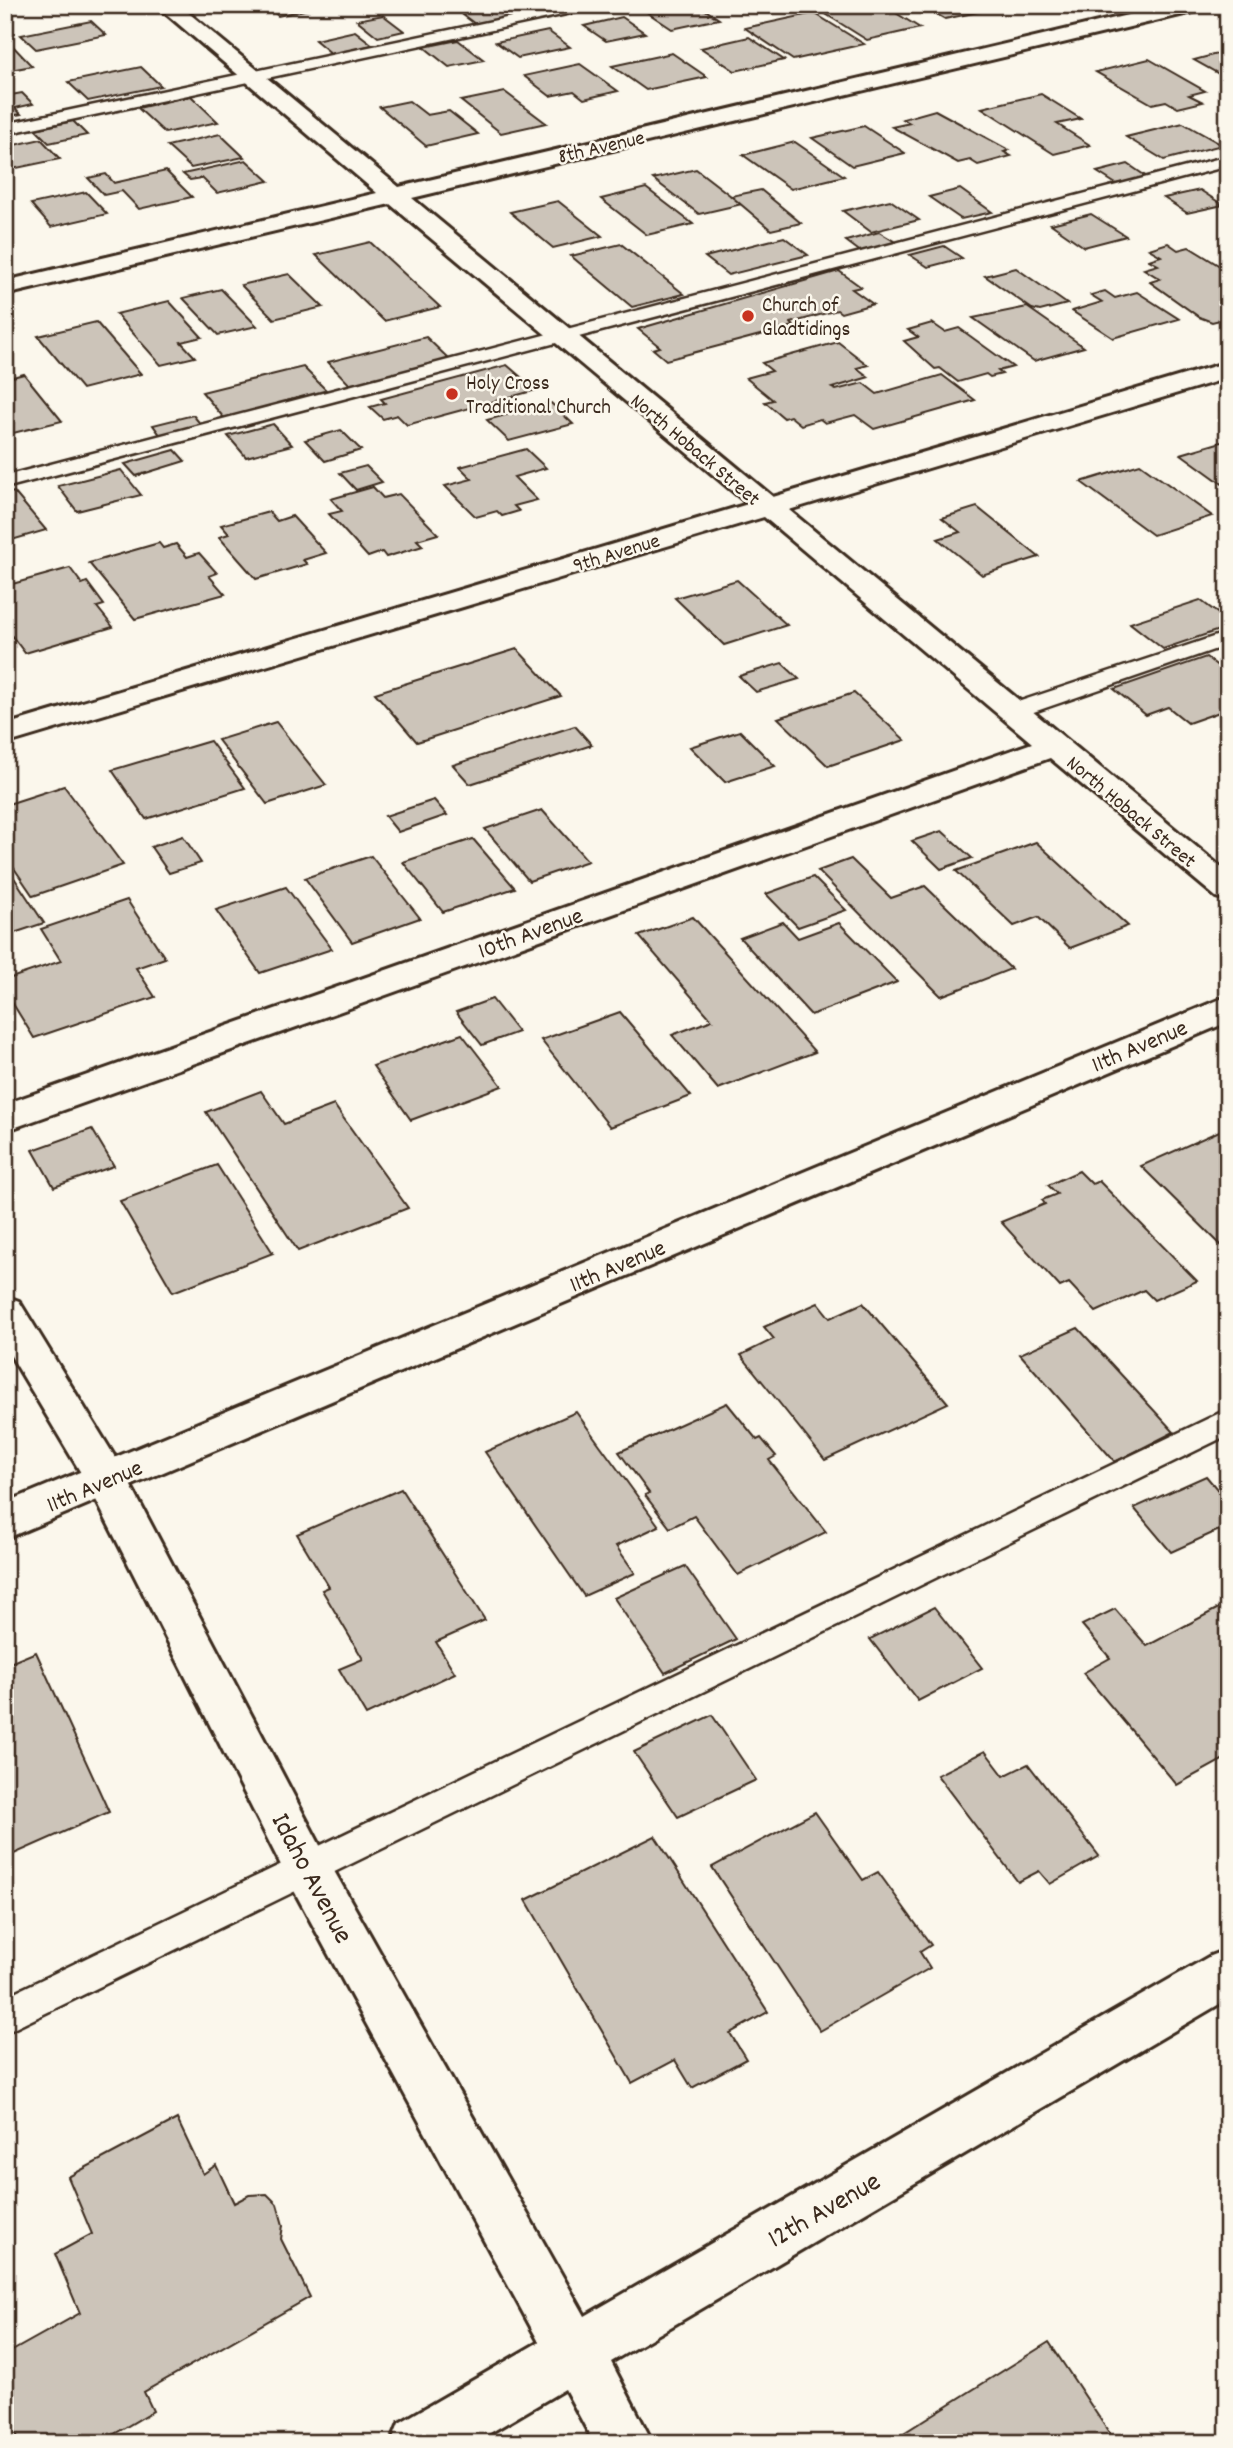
<svg xmlns="http://www.w3.org/2000/svg" width="1233" height="2448" font-family="Dekko,sans-serif">
<style>
.building{fill:#ccc4b9;stroke:#3b2a1e;stroke-width:2}
.lines{fill:none;stroke-linecap:round;stroke-linejoin:round}
.service-casing{stroke:#3b2a1e;stroke-width:5}
.minor-casing{stroke:#3b2a1e;stroke-width:6}
.secondary-casing{stroke:#3b2a1e;stroke-width:6}
.service{fill:#fbf7ec;fill-rule:evenodd}
.minor{fill:#fbf7ec;fill-rule:evenodd}
.secondary{fill:#fbf7ec;fill-rule:evenodd}
.poi-dot{fill:#c8321e;stroke:#fbf7ec;stroke-width:2.5}
.labels{text-anchor:middle;stroke-width:5;stroke-linejoin:round;paint-order:stroke}
.far-street-label{font-size:21px;fill:#3b2a1e;stroke:#fbf7ec}
.far-poi-label{font-size:21px;fill:#3b2a1e;stroke:#fbf7ec;text-anchor:start}
.street-label{font-size:24px;fill:#3b2a1e;stroke:#fbf7ec}
.near-street-label{font-size:28px;fill:#3b2a1e;stroke:#fbf7ec}
</style>
<rect width="100%" height="100%" fill="#fbf7ec"/>
<filter id="ink" filterUnits="userSpaceOnUse"><feTurbulence type="fractalNoise" baseFrequency=".0143" numOctaves="2"/><feDisplacementMap in="SourceGraphic" scale="14" xChannelSelector="R" yChannelSelector="G"/><feConvolveMatrix kernelMatrix="1 2 1 2 8 2 1 2 1" color-interpolation-filters="sRGB"/></filter>
<g filter="url(#ink)">
<g class="building">
<polygon points="266,5 316,5 318,7 278,16"/>
<polygon points="491,5 500,5 514,16 475,24 459,12"/>
<polygon points="682,5 698,5 719,19 672,29 648,13"/>
<polygon points="858,5 883,5 920,28 867,40 824,13"/>
<polygon points="921,5 986,5 992,9 945,19"/>
<polygon points="814,13 864,44 793,60 745,28"/>
<polygon points="383,15 404,31 378,37 357,20"/>
<polygon points="622,17 645,33 606,41 584,26"/>
<polygon points="91,21 106,35 36,49 21,35"/>
<polygon points="355,31 373,45 332,54 315,40"/>
<polygon points="548,31 570,47 518,58 496,42"/>
<polygon points="749,37 784,60 735,71 701,48"/>
<polygon points="458,40 484,60 449,67 424,47"/>
<polygon points="8,41 32,66 5,71 5,42"/>
<polygon points="1228,51 1228,79 1194,60"/>
<polygon points="672,53 707,77 646,90 612,66"/>
<polygon points="1149,59 1205,91 1189,95 1203,102 1178,108 1166,101 1152,104 1096,72"/>
<polygon points="580,64 618,91 584,99 574,91 550,96 524,76"/>
<polygon points="141,67 161,86 88,101 68,82"/>
<polygon points="505,92 546,123 501,133 461,101"/>
<polygon points="22,93 33,104 15,108 21,114 5,117 5,96"/>
<polygon points="1041,94 1081,119 1057,124 1090,145 1054,154 982,108"/>
<polygon points="191,96 218,122 165,133 138,108"/>
<polygon points="409,101 427,115 449,111 478,134 426,146 380,107"/>
<polygon points="935,110 1009,150 1004,152 1011,156 978,165 970,160 958,163 892,127 910,123 903,119"/>
<polygon points="73,121 87,135 49,143 35,129"/>
<polygon points="1183,123 1222,145 1164,160 1126,137"/>
<polygon points="864,126 905,153 852,166 812,138"/>
<polygon points="220,134 244,157 191,168 167,146"/>
<polygon points="41,139 60,159 12,169 5,161 5,147"/>
<polygon points="795,142 844,176 791,189 743,155"/>
<polygon points="246,160 269,181 217,193 202,178 190,180 183,174"/>
<polygon points="1128,164 1147,177 1116,184 1097,172"/>
<polygon points="696,169 731,196 742,204 699,214 653,179"/>
<polygon points="166,171 192,197 139,209 122,191 104,195 88,178 106,174 114,183"/>
<polygon points="646,188 693,224 647,235 601,199"/>
<polygon points="960,189 992,212 961,219 929,197"/>
<polygon points="761,190 801,223 771,230 731,196"/>
<polygon points="1200,190 1223,205 1187,213 1164,198"/>
<polygon points="86,192 107,214 51,227 31,204"/>
<polygon points="890,200 919,220 871,232 843,211"/>
<polygon points="558,201 602,236 553,248 510,212"/>
<polygon points="1091,214 1126,236 1084,247 1051,224"/>
<polygon points="879,232 897,243 862,253 846,241"/>
<polygon points="784,237 808,255 728,275 705,257"/>
<polygon points="370,242 440,307 384,321 316,255"/>
<polygon points="1168,243 1178,250 1189,247 1228,271 1228,318 1212,322 1199,317 1150,282 1160,279 1144,269 1158,265 1149,260 1161,256 1149,249"/>
<polygon points="621,244 684,294 632,307 571,256"/>
<polygon points="944,246 962,258 928,267 910,255"/>
<polygon points="1016,268 1067,304 1040,311 1032,309 985,276"/>
<polygon points="839,271 861,287 852,289 873,304 841,313 837,310 791,323 794,326 666,360 653,349 660,347 638,329"/>
<polygon points="289,274 323,307 274,319 241,285"/>
<polygon points="221,289 257,326 218,335 183,298"/>
<polygon points="1105,291 1115,298 1137,292 1179,319 1113,338 1072,311 1102,302 1091,295"/>
<polygon points="169,301 202,337 181,342 195,357 161,365 116,314"/>
<polygon points="1027,307 1084,347 1034,361 973,318"/>
<polygon points="96,322 141,374 82,389 38,336"/>
<polygon points="932,323 945,332 959,328 1013,367 998,371 1002,374 990,377 986,374 958,382 940,368 935,369 904,341 918,337 908,330"/>
<polygon points="426,337 450,360 351,386 328,362"/>
<polygon points="838,342 868,365 857,368 869,377 832,388 836,390 863,383 877,394 942,375 975,400 874,429 855,415 825,423 820,419 801,425 790,416 784,418 765,402 773,400 746,378 772,371 762,363"/>
<polygon points="507,365 536,390 407,425 397,415 383,419 370,407 385,403 381,399"/>
<polygon points="303,367 327,391 224,418 202,392"/>
<polygon points="24,374 62,421 5,435 5,379"/>
<polygon points="551,403 573,424 509,441 487,420"/>
<polygon points="193,415 202,426 161,436 153,425"/>
<polygon points="273,424 292,445 246,457 228,436"/>
<polygon points="341,430 361,450 325,461 305,440"/>
<polygon points="1228,440 1228,488 1181,454"/>
<polygon points="526,449 546,468 514,477 537,500 514,506 519,511 502,516 497,511 476,517 445,486 472,479 460,467"/>
<polygon points="175,450 185,461 136,476 125,464"/>
<polygon points="1140,464 1212,516 1153,535 1081,482"/>
<polygon points="366,466 382,482 356,490 340,473"/>
<polygon points="121,470 141,495 77,511 58,486"/>
<polygon points="373,487 383,498 399,494 438,534 417,540 423,546 386,557 382,552 368,557 329,514 342,511 331,499"/>
<polygon points="14,492 46,530 5,542 5,494"/>
<polygon points="977,507 1039,557 982,575 938,539 960,532 942,518"/>
<polygon points="269,512 277,521 292,516 326,553 303,560 307,564 256,579 219,537 229,534 221,525"/>
<polygon points="159,543 163,548 176,544 187,557 199,553 217,573 209,576 225,594 135,619 89,563"/>
<polygon points="70,568 82,584 87,582 104,605 97,607 113,627 25,653 5,627 5,586"/>
<polygon points="737,580 787,625 724,645 675,598"/>
<polygon points="1200,600 1228,621 1228,627 1163,649 1130,623"/>
<polygon points="517,649 561,696 417,742 375,693"/>
<polygon points="1206,657 1228,674 1228,709 1188,723 1168,707 1146,715 1114,689"/>
<polygon points="782,663 799,679 756,692 739,676"/>
<polygon points="854,693 905,740 828,766 778,718"/>
<polygon points="276,722 326,785 267,804 218,740"/>
<polygon points="575,726 592,745 470,784 453,765"/>
<polygon points="740,731 775,766 725,782 690,747"/>
<polygon points="210,741 245,788 146,819 112,770"/>
<polygon points="64,786 123,865 33,896 5,855 5,805"/>
<polygon points="434,800 447,815 398,832 385,816"/>
<polygon points="542,810 588,861 529,881 485,829"/>
<polygon points="942,831 972,858 941,869 912,841"/>
<polygon points="183,836 201,863 169,873 151,847"/>
<polygon points="473,839 515,888 443,912 403,862"/>
<polygon points="1036,842 1128,926 1070,948 1038,917 1014,926 956,871"/>
<polygon points="371,856 420,918 352,942 305,878"/>
<polygon points="851,859 891,898 925,886 1011,969 941,996 818,871"/>
<polygon points="5,864 44,923 5,936"/>
<polygon points="813,877 846,910 798,927 766,894"/>
<polygon points="286,887 332,949 260,973 216,910"/>
<polygon points="127,900 165,958 136,968 155,997 34,1038 5,991 5,980 61,961 41,929"/>
<polygon points="693,917 815,1052 718,1089 672,1035 712,1020 639,936"/>
<polygon points="783,922 798,938 839,923 897,982 811,1015 740,938"/>
<polygon points="492,999 518,1032 482,1045 456,1012"/>
<polygon points="620,1012 691,1096 610,1127 541,1040"/>
<polygon points="462,1034 502,1086 411,1120 373,1066"/>
<polygon points="261,1091 284,1124 334,1105 408,1208 298,1251 206,1112"/>
<polygon points="1226,1128 1228,1248 1225,1249 1141,1166"/>
<polygon points="92,1129 114,1166 54,1187 33,1150"/>
<polygon points="217,1165 273,1253 173,1292 120,1201"/>
<polygon points="1079,1171 1092,1184 1099,1181 1197,1281 1154,1300 1144,1290 1096,1312 1069,1283 1060,1287 1001,1222 1045,1204 1042,1200 1057,1194 1048,1185"/>
<polygon points="818,1303 830,1318 863,1303 948,1403 825,1460 741,1355 774,1339 764,1327"/>
<polygon points="1078,1328 1174,1432 1115,1462 1020,1354"/>
<polygon points="727,1403 757,1440 761,1438 776,1456 769,1460 826,1532 738,1575 694,1516 670,1528 645,1495 649,1493 619,1452"/>
<polygon points="576,1412 659,1526 616,1546 635,1573 584,1596 485,1452"/>
<polygon points="1206,1476 1228,1502 1228,1526 1171,1552 1134,1508"/>
<polygon points="401,1489 485,1620 436,1642 455,1673 366,1715 339,1669 363,1659 322,1590 329,1587 297,1534"/>
<polygon points="685,1566 736,1639 665,1673 614,1598"/>
<polygon points="1228,1603 1228,1757 1177,1785 1083,1673 1110,1658 1082,1625 1115,1609 1147,1646"/>
<polygon points="934,1607 982,1668 918,1701 870,1639"/>
<polygon points="36,1652 109,1812 5,1858 5,1665"/>
<polygon points="712,1715 756,1780 678,1817 634,1752"/>
<polygon points="985,1751 1004,1776 1028,1764 1099,1856 1050,1884 1039,1871 1018,1882 937,1775"/>
<polygon points="815,1812 863,1880 878,1872 931,1945 920,1952 930,1968 820,2031 712,1867"/>
<polygon points="655,1836 768,2012 730,2033 746,2059 692,2088 675,2060 632,2083 526,1900"/>
<polygon points="177,2119 203,2174 216,2165 234,2203 249,2195 267,2194 277,2204 283,2225 281,2239 310,2297 144,2392 153,2411 99,2443 20,2443 5,2404 5,2355 80,2313 55,2254 92,2234 68,2177"/>
<polygon points="1049,2342 1116,2443 897,2443 894,2439"/>
</g>
<g class="lines">
<defs>
<g id="service">
<polygon points="568,5 597,5 590,9 5,134 5,124"/>
<polygon points="1228,156 1228,166 5,488 5,476"/>
<polygon points="1228,632 1228,645 1022,716 1014,718 1003,711 1006,706"/>
<polygon points="1228,1409 1228,1435 5,2033 5,1997"/>
</g>
<g id="minor">
<polygon points="156,5 179,5 399,187 1170,5 1207,5 1197,11 412,198 773,497 1228,362 1228,378 789,510 1228,873 1228,900 1216,897 1050,758 5,1131 5,1104 1032,743 764,517 5,744 5,725 748,504 390,204 5,295 5,281 377,193"/>
<polygon points="5,1296 19,1301 121,1467 325,1855 585,2316 1210,1956 1228,1949 1228,1999 611,2362 653,2443 594,2443 565,2389 473,2443 391,2443 399,2423 539,2342 291,1885 90,1488 5,1346"/>
</g>
<polygon id="secondary" points="1228,996 1228,1022 5,1539 5,1503"/>
</defs>
<use href="#service" class="service-casing"/>
<use href="#minor" class="minor-casing"/>
<use href="#secondary" class="secondary-casing"/>
<use href="#service" class="service"/>
<use href="#minor" class="minor"/>
<use href="#secondary" class="secondary"/>
</g>
</g>
<g class="poi-dot">
<circle cx="748" cy="316" r="7"/>
<circle cx="452" cy="394" r="7"/>
</g>
<g class="labels">
<g class="far-street-label">
<text transform="translate(601 146) rotate(-13)" y="7">8th Avenue</text>
<text transform="translate(696 449) rotate(40)" y="7">North Hoback Street</text>
<text transform="translate(616 552) rotate(-17)" y="7">9th Avenue</text>
<text transform="translate(1132 811) rotate(40)" y="7">North Hoback Street</text>
</g>
<g class="far-poi-label">
<text x="762" y="311">Church of<tspan x="762" dy="24">Gladtidings</tspan></text>
<text x="466" y="389">Holy Cross<tspan x="466" dy="24">Traditional Church</tspan></text>
</g>
<g class="street-label">
<text transform="translate(530 932) rotate(-20)" y="8">10th Avenue</text>
<text transform="translate(1139 1045) rotate(-23)" y="8">11th Avenue</text>
<text transform="translate(617 1265) rotate(-23)" y="8">11th Avenue</text>
<text transform="translate(94 1485) rotate(-23)" y="8">11th Avenue</text>
</g>
<g class="near-street-label">
<text transform="translate(314 1877) rotate(62)" y="10">Idaho Avenue</text>
<text transform="translate(823 2208) rotate(-30)" y="10">12th Avenue</text>
</g>
</g>
<rect width="1233" height="2448" fill="none" stroke="#fbf7ec" stroke-width="28"/>
<rect x="14" y="14" width="1205" height="2420" fill="none" stroke="#3b2a1e" stroke-width="2.5" filter="url(#ink)"/>
</svg>
